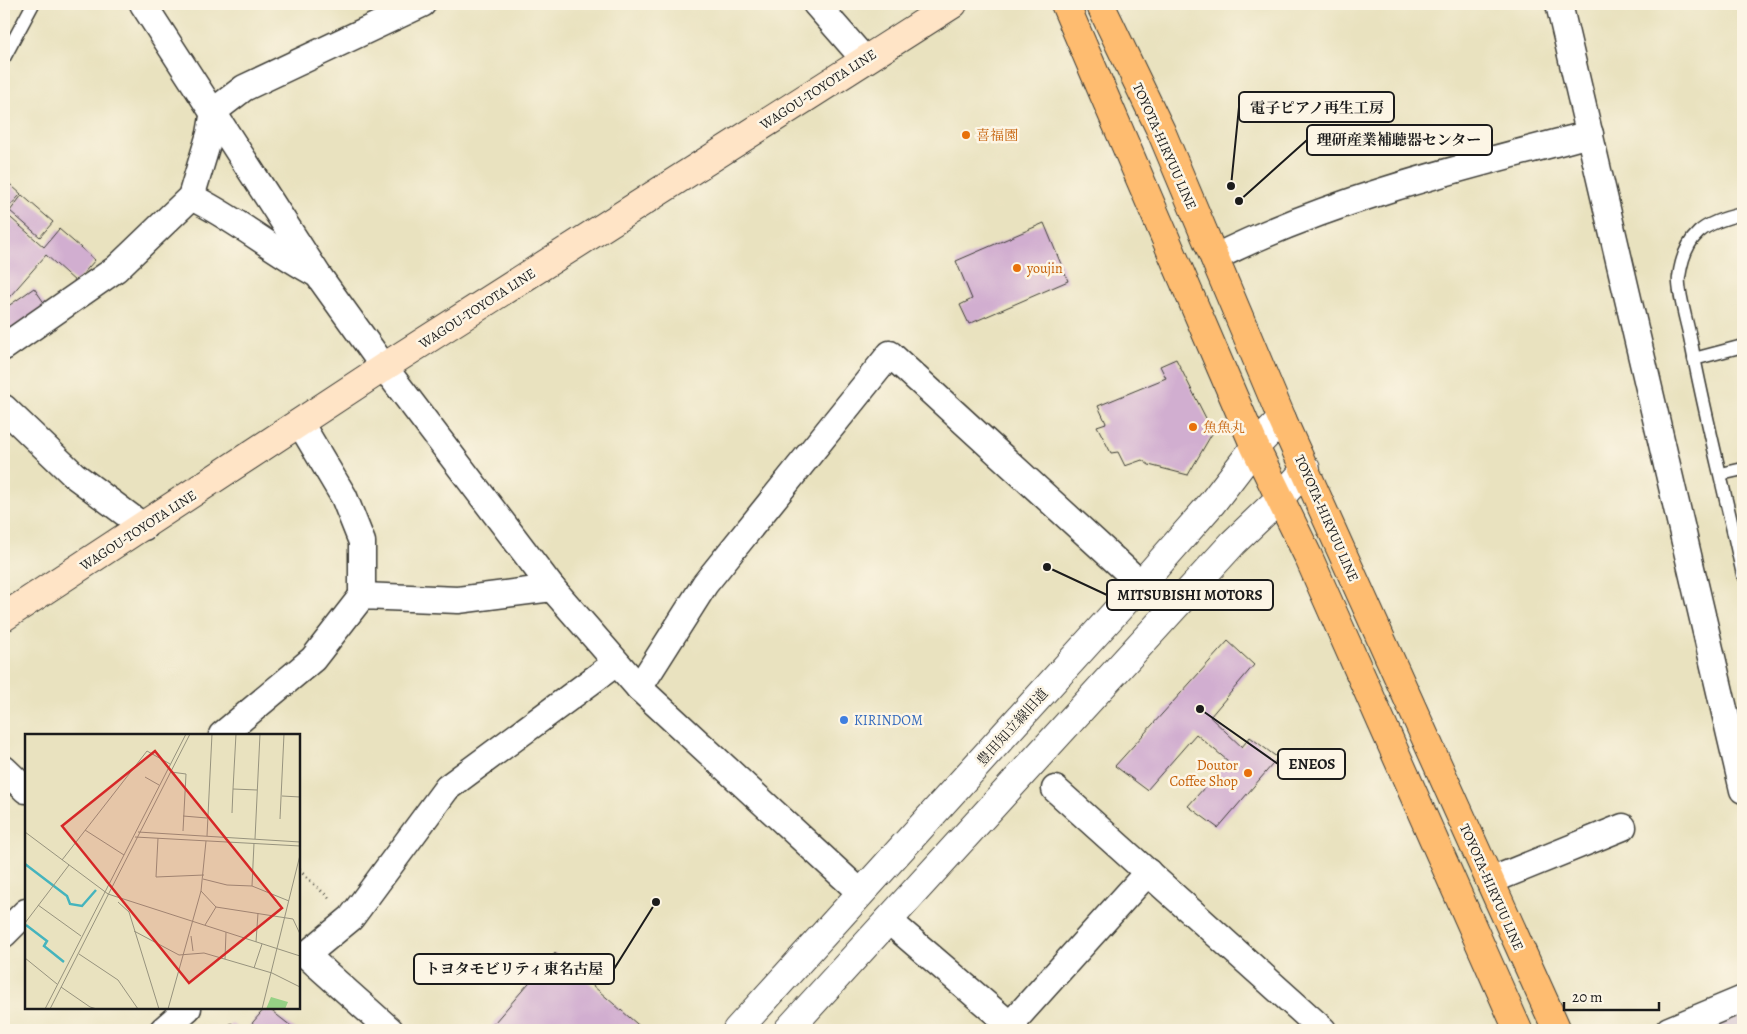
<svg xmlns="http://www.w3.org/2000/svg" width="1747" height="1034" font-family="Alegreya,'Noto Serif JP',serif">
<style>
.industrial{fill:#cebed0}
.building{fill:#d1aed0}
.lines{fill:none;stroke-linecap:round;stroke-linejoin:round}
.service-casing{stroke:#3b3a34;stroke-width:15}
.minor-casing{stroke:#3b3a34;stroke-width:29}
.tertiary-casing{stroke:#3b3a34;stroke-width:30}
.secondary-casing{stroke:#3b3a34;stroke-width:30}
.primary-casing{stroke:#3b3a34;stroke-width:30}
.path{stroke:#3b3a34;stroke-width:3;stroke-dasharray:1 4;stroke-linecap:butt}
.service{stroke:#fff;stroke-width:12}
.minor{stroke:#fff;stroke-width:26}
.tertiary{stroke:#fff;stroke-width:28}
.secondary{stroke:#ffe4c6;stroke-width:28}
.primary{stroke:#febc70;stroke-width:28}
.food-dot{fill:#e8710a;stroke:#fcf5e5;stroke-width:2}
.shop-dot{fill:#3f7fe0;stroke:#fcf5e5;stroke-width:2}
.labels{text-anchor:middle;stroke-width:5;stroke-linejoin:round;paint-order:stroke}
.street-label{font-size:14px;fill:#1c1c1c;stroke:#fcf5e5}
.food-label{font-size:14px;fill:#c56008;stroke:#fcf5e5;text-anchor:start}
.shop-label{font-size:14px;fill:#366cbe;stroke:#fcf5e5;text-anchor:start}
.inset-river{fill:none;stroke:#45b4bd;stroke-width:2.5}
.inset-road{fill:none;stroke:#97937e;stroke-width:1}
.view{fill:#d62828;fill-opacity:0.15;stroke:#d62828;stroke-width:2.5}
.inset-edge{fill:none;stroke:#1c1c1c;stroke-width:2.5}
.leader{fill:none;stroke:#1c1c1c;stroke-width:2}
.callout-dot{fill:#1c1c1c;stroke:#fcf5e5;stroke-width:2}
.callout{fill:#fcf5e5;stroke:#1c1c1c;stroke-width:2}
.callout-label{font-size:15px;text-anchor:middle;font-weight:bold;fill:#1c1c1c}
</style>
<rect width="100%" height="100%" fill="#fcf5e5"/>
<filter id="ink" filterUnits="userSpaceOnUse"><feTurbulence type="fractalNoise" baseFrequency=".02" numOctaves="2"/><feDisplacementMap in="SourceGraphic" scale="10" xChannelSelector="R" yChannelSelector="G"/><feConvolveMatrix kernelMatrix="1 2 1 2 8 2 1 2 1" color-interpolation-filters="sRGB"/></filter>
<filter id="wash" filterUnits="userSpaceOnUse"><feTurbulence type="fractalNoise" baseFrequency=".0096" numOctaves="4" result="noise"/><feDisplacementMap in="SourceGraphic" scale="20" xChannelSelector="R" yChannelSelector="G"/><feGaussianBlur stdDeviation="1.12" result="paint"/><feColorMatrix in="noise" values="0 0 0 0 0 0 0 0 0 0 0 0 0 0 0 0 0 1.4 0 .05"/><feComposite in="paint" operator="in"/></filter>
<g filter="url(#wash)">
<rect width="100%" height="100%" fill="#e9e2bf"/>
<polygon class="industrial" points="1743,1006 1743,1030 1682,1030"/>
<g id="blocks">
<g class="building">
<polygon points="4,179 21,194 4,212 44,247 59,229 95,260 76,282 46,255 4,303"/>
<polygon points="22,195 53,222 40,237 10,211"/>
<polygon points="1044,223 1068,281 969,324 960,305 972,299 956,261"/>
<polygon points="34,288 47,307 4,337 4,309"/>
<polygon points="1176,359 1213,432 1188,475 1149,465 1142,460 1125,466 1118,452 1111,453 1097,426 1106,423 1098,406 1166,378 1160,366"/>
<polygon points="1228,641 1254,665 1210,717 1242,747 1250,737 1278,758 1218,828 1188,806 1228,761 1196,734 1147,790 1115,766"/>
<polygon points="555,953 644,1030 488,1030"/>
<polygon points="265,1008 268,1008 296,1030 251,1030 248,1028"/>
<polygon points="231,1023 240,1030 226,1030"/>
</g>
</g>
</g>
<g filter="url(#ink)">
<use href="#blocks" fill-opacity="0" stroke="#3b3a34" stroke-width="1"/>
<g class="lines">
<defs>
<g id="service">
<polyline points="4,58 33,4"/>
<path d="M1743,214C1704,222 1685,234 1679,277C1677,289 1687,323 1690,337C1705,417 1726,496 1743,575"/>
<polyline points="1694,359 1743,346"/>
<polyline points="1721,474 1743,469"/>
</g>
<g id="minor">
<polyline points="143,4 318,275 384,367 552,588 639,688 861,893"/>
<polyline points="816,4 864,59"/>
<polyline points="1559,4 1743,790"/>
<path d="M191,197C235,218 272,250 315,273"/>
<path d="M1214,258C1331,199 1463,167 1590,134"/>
<polyline points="4,347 116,269 191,197 210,134 214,111 244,88 422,4"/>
<polyline points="4,408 74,475 144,527"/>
<polyline points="300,423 344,497 362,542 362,596"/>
<polyline points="639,688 705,584 890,354 1141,584"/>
<polyline points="222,735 313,659 362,596 458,600 552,588"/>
<polyline points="4,769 26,790"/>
<polyline points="1055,789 1323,1030"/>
<polyline points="1490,881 1623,827"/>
<polyline points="888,920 1016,1030"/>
<polyline points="4,934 26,912"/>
<polyline points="1010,1025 1148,872"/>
<polyline points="163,1030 188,1008"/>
<polyline points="390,1030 306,955 351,918 447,788 616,663"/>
<polyline points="1669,1030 1743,999"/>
</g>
<g id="tertiary">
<polyline points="737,1030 1141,584 1212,503 1255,447 1282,419"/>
<polyline points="788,1030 1233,543 1280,498 1306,469"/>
</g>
<polyline id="secondary" points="4,617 384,367 953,4"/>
<g id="primary">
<polyline points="1065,4 1255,447 1308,556 1518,1030"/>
<polyline points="1100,4 1161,131 1282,419 1557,1030"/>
</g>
</defs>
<use href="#service" class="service-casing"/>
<use href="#minor" class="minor-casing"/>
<use href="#tertiary" class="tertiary-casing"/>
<use href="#secondary" class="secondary-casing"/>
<use href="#primary" class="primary-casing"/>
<polyline class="path" points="299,870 330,899"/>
<use href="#service" class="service"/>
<use href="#minor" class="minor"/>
<use href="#tertiary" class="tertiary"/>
<use href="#secondary" class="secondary"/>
<use href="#primary" class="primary"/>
</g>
</g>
<g class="food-dot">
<circle cx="966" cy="135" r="5"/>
<circle cx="1017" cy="268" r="5"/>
<circle cx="1193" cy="427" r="5"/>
<circle cx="1248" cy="773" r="5"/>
</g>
<circle class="shop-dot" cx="844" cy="720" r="5"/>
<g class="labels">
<g class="street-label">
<text transform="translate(818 89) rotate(-33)" y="5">WAGOU-TOYOTA LINE</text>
<text transform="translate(1165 146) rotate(66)" y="5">TOYOTA-HIRYUU LINE</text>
<text transform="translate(477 308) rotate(-33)" y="5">WAGOU-TOYOTA LINE</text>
<text transform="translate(1327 518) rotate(66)" y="5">TOYOTA-HIRYUU LINE</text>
<text transform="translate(138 530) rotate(-33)" y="5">WAGOU-TOYOTA LINE</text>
<text transform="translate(1012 727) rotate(-48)" y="5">豊田知立線旧道</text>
<text transform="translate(1492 887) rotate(66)" y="5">TOYOTA-HIRYUU LINE</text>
</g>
<g class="food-label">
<text x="976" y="140">喜福園</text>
<text x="1027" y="273">youjin</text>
<text x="1203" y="432">魚魚丸</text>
<text x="1238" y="770" text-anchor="end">Doutor<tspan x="1238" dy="16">Coffee Shop</tspan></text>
</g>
<g class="shop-label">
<text x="854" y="725">KIRINDOM</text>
</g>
</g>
<g transform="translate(25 734)">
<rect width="275" height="275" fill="#e9e2bf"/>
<path d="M246,263L263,268L260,275H241Z" fill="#96d185"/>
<path class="inset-river" d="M0,130L42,162L45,170L57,172L71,156M1,191L22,207L19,212L39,228"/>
<path class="inset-road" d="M211,0L208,55L232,56M146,38L161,40L158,97M120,43L134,51M257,62L275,63M207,79L208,55M158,82L182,84M255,85L259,0M60,96L99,121M0,98L83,160L275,222M113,98L275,108M182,102L187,0M110,103L275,112M133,104L131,143L179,141M230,105L235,0M37,126L122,17L145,30M178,145L202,151L227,152L229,109M227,152L264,167M176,157L191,173L268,185L275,200M93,168L104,178L134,275M13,171L56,202M0,189L44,131M180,191L191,173M109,197L154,221L179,219L247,239L275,253M166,202L168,217M231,208L233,179M54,220L93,246L113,275M0,224L32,250M200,225L201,198M229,234L237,210M36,253L65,273L72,275M20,275L161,0M25,275L165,0M143,275L176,157L181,107M237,275L275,121"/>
<path class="view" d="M130,17L257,174L164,249L37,92Z"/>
<rect width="275" height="275" class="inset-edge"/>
</g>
<path class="leader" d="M1231 186L1239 107M1239 201L1307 140M1047 567L1107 595M1200 709L1278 764M656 902L614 969"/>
<g class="callout-dot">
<circle cx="1231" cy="186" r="5"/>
<circle cx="1239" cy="201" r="5"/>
<circle cx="1047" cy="567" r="5"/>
<circle cx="1200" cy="709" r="5"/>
<circle cx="656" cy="902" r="5"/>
</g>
<g class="callout">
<rect x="1239" y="92" width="155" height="30" rx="5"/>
<rect x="1307" y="125" width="185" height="30" rx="5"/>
<rect x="1107" y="580" width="166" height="30" rx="5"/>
<rect x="1278" y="749" width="67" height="30" rx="5"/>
<rect x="414" y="954" width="200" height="30" rx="5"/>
</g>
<g class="callout-label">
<text x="1317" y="113">電子ピアノ再生工房</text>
<text x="1399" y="145">理研産業補聴器センター</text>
<text x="1190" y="600">MITSUBISHI MOTORS</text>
<text x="1312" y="769">ENEOS</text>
<text x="514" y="974">トヨタモビリティ東名古屋</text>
</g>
<rect width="1747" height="1034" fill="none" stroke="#fcf5e5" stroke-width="20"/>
<path d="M1564 1002v8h95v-8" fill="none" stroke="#1c1c1c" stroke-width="2.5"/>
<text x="1572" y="1002" font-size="15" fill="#1c1c1c" stroke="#fcf5e5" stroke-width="4" paint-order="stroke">20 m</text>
</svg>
